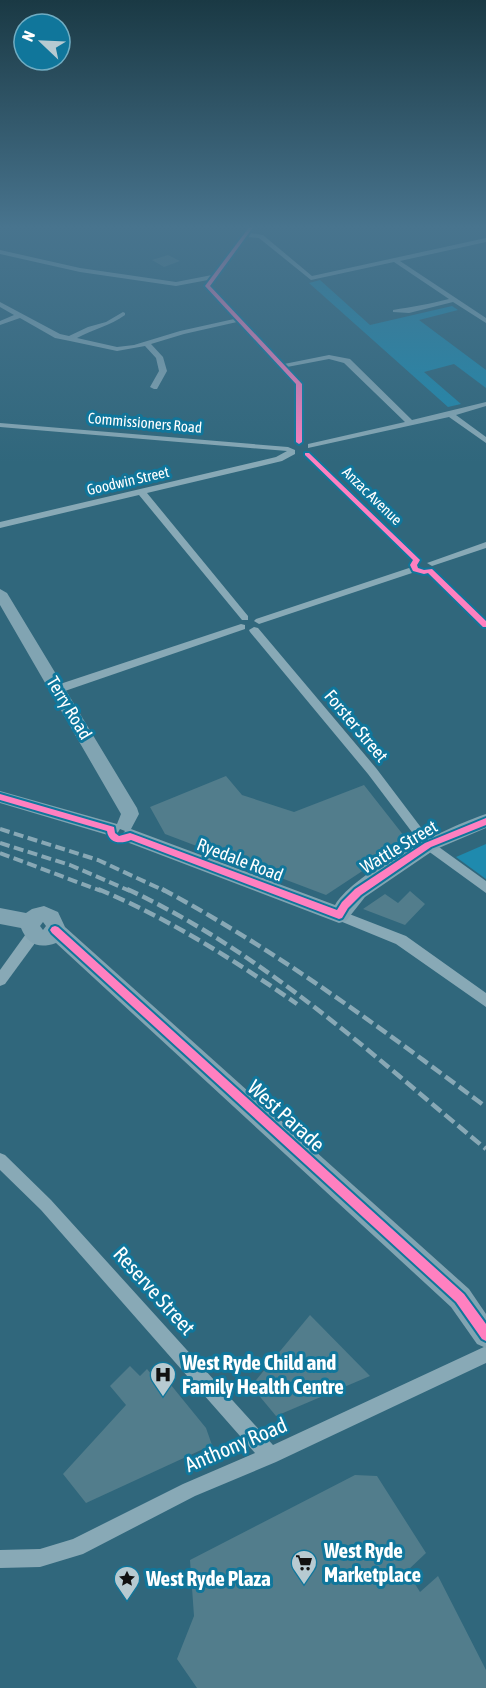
<svg xmlns="http://www.w3.org/2000/svg" width="486" height="1688" font-family="'Asap Condensed',sans-serif">
<style>
.green{fill:#1f8aae}
.building{fill:#527d8c}
.lines{fill:none;stroke-linecap:round;stroke-linejoin:round}
.street{fill:#88a9b6;fill-rule:evenodd}
.secondary{fill:#81a4b2;fill-rule:evenodd}
.rail-far1{stroke:#88a8b5;stroke-width:4;stroke-dasharray:10 4.5;stroke-linecap:butt}
.rail{stroke:#88a8b5;stroke-width:4.5;stroke-dasharray:12 5;stroke-linecap:butt}
.cycleway-casing{stroke:#10769b;stroke-width:4}
.cycleway{fill:#ff80c0;fill-rule:evenodd}
.labels{text-anchor:middle;stroke-width:6;stroke-linejoin:round;paint-order:stroke}
.far-street-label{font-size:15px;fill:#fff;stroke:#10769b}
.street-label{font-size:18px;fill:#fff;stroke:#10769b}
.near-street-label{font-size:21px;fill:#fff;stroke:#10769b}
.near-poi-label{font-size:21px;font-weight:bold;fill:#fff;stroke:#10769b;text-anchor:start}
</style>
<rect width="100%" height="100%" fill="#30677c"/>
<g class="green">
<polygon points="320,280 370,325 452,306 458,310 419,320 486,370 486,388 454,364 424,372 461,404 448,407 309,283"/>
<polygon points="486,844 486,879 456,857"/>
</g>
<g class="building">
<polygon points="168,255 180,261 164,267 152,260"/>
<polygon points="226,776 242,795 294,812 364,785 408,841 326,895 165,834 150,807"/>
<polygon points="410,891 425,904 405,925 363,909 385,894 398,903"/>
<polygon points="310,1315 370,1376 276,1416 251,1386"/>
<polygon points="130,1366 140,1376 147,1369 156,1380 162,1374 206,1428 212,1445 86,1503 63,1474 126,1405 110,1386"/>
<polygon points="355,1475 377,1476 426,1553 407,1571 420,1592 438,1576 486,1670 486,1688 197,1688 177,1659 194,1616 190,1560"/>
</g>
<g class="lines">
<g class="street">
<path d="M249,226H255L250,233L263,235L312,276L486,238V242L400,261L486,318V323L453,302L409,313L393,312V310C412,307 429,304 449,299L394,262L311,280L259,238L247,237L211,286L284,364L329,355L350,359L412,420L486,402V406L456,415L486,437V443L449,417L308,448V444L405,422L344,363L329,359L287,367L303,384V442L296,444L295,384L237,322L184,334L151,344L163,357L167,371L157,389H154L150,387L159,371L156,358L145,346L117,351L70,341L55,338L20,318L0,325V321L14,315L0,307V302L60,334L69,336L88,327L106,322L123,312L125,313V315C110,326 93,329 77,338L117,347L134,345L180,331L234,319L204,286L208,280L176,286L80,272L0,254V250L80,268L176,282L212,275Z"/>
<polygon points="0,423 288,447 295,450 295,454 282,461 147,493 248,616 248,620 242,620 139,495 0,528 0,522 276,457 287,451 0,427"/>
<polygon points="304,452 310,452 420,558 420,562 414,562 304,456"/>
<polygon points="486,542 486,548 432,566 427,563"/>
<polygon points="415,566 418,567 418,571 259,624 254,621 256,619"/>
<polygon points="430,568 433,569 486,619 486,628 483,627 427,573 425,571"/>
<polygon points="241,624 245,625 245,629 62,692 58,693 53,689 54,686"/>
<polygon points="254,627 258,628 376,768 432,842 486,881 486,893 424,848 368,774 250,632 249,630"/>
<polygon points="339,910 406,936 486,993 486,1007 396,944 335,919 333,915 335,911"/>
<polygon points="33,930 38,931 39,935 38,939 5,984 0,986 0,970 28,931"/>
<polygon points="0,1153 5,1155 51,1200 273,1445 486,1346 486,1363 276,1462 195,1496 83,1554 40,1567 0,1568 0,1550 40,1549 73,1539 183,1484 255,1453 41,1210 0,1170"/>
</g>
<g class="secondary">
<path d="M0,589L7,593L137,808L139,814L131,829L335,905C356,871 447,827 486,814V828L434,850L365,897L346,921L339,923L124,841L121,836L125,831L120,829L117,834L111,836L0,803V791L117,824L121,814L0,605Z"/>
<path d="M44,906L58,912L65,927L469,1289L486,1314V1348L477,1344L451,1307L56,943C39,949 28,945 21,928L0,924V908L26,913L32,909ZM43,922L46,926L43,930L40,926Z"/>
</g>
<g class="rail-far1">
<polyline points="0,829 98,860 165,891"/>
<polyline points="0,843 70,865 130,891"/>
<polyline points="0,853 101,891"/>
</g>
<g class="rail">
<path d="M98,889C170,919 234,960 297,1004"/>
<path d="M127,889C263,952 372,1055 486,1149"/>
<path d="M162,889C278,951 382,1029 486,1107"/>
</g>
<defs>
<g id="cycleway">
<polygon points="250,226 254,226 210,286 302,384 302,442 299,444 296,442 296,384 205,286"/>
<polygon points="305,453 309,453 419,559 420,560 417,565 418,568 424,570 432,569 486,621 486,627 483,627 428,573 424,574 413,571 410,565 413,560 305,455"/>
<path d="M0,794L114,827L115,833L119,836L130,833L133,834L337,910L342,902L355,889L425,843L486,818V825L431,847L361,895L348,908L342,918L339,919L131,840C121,844 109,844 107,831L0,800Z"/>
<polygon points="55,926 58,927 464,1294 486,1324 486,1341 482,1339 456,1302 52,933 50,930 52,927"/>
</g>
</defs>
<use href="#cycleway" class="cycleway-casing"/>
<use href="#cycleway" class="cycleway"/>
</g>
<linearGradient id="sky" x2="0" y2="1"><stop stop-color="#1a3944"/><stop offset="0.49" stop-color="#48748e"/><stop offset="1" stop-color="#48748e" stop-opacity="0"/></linearGradient>
<rect width="486" height="463" fill="url(#sky)"/>
<defs>
<symbol id="hospital-pin" viewBox="-11 -11 22 30"><path d="M0 17L-7.5 6A9.5 9.5 0 1 1 7.5 6Z" fill="#b7cad1" stroke="#10769b"/><path d="M-5-5h3v3.5h4V-5h3V5h-3V1.5h-4V5h-3Z" fill="#111"/></symbol>
<symbol id="supermarket-pin" viewBox="-11 -11 22 30"><path d="M0 17L-7.5 6A9.5 9.5 0 1 1 7.5 6Z" fill="#b7cad1" stroke="#10769b"/><path d="M-6-5.5h2.5l.6 2H6L4.5 2H-2.5L-4.4-4H-6ZM-1.5 3.2a1.3 1.3 0 1 0 .1 0ZM3 3.2a1.3 1.3 0 1 0 .1 0Z" fill="#111"/></symbol>
<symbol id="sight-pin" viewBox="-11 -11 22 30"><path d="M0 17L-7.5 6A9.5 9.5 0 1 1 7.5 6Z" fill="#b7cad1" stroke="#10769b"/><path d="M0-6L1.8-2.2L6-1.7L2.9 1.2L3.7 5.4L0 3.3L-3.7 5.4L-2.9 1.2L-6-1.7L-1.8-2.2Z" fill="#111"/></symbol>
</defs>
<g fill-rule="evenodd">
<use href="#hospital-pin" x="148" y="1360" width="30" height="40"/>
<use href="#supermarket-pin" x="289" y="1548" width="30" height="40"/>
<use href="#sight-pin" x="112" y="1564" width="30" height="40"/>
</g>
<g class="labels">
<g class="far-street-label">
<text transform="translate(145 423) rotate(5)" y="5">Commissioners Road</text>
<text transform="translate(128 481) rotate(-13)" y="5">Goodwin Street</text>
<text transform="translate(372 496) rotate(44)" y="5">Anzac Avenue</text>
</g>
<g class="street-label">
<text transform="translate(69 708) rotate(59)" y="6">Terry Road</text>
<text transform="translate(356 726) rotate(50)" y="6">Forster Street</text>
<text transform="translate(399 847) rotate(-31)" y="6">Wattle Street</text>
<text transform="translate(240 860) rotate(21)" y="6">Ryedale Road</text>
</g>
<g class="near-street-label">
<text transform="translate(286 1116) rotate(42)" y="7">West Parade</text>
<text transform="translate(154 1291) rotate(48)" y="7">Reserve Street</text>
<text transform="translate(236 1445) rotate(-23)" y="7">Anthony Road</text>
</g>
<g class="near-poi-label">
<text x="182" y="1370">West Ryde Child and<tspan x="182" dy="24">Family Health Centre</tspan></text>
<text x="324" y="1558">West Ryde<tspan x="324" dy="24">Marketplace</tspan></text>
<text x="146" y="1586">West Ryde Plaza</text>
</g>
</g>
<g transform="translate(42 42) rotate(293)"><circle r="28" fill="#10769b" stroke="#70adc3" stroke-width="1.5"/>
<path d="M0-4.5L10 22L0 15L-10 22Z" fill="#b7cad1"/>
<text y="-9" font-size="16" font-weight="bold" text-anchor="middle" fill="#ffffff">N</text>
</g>
</svg>
